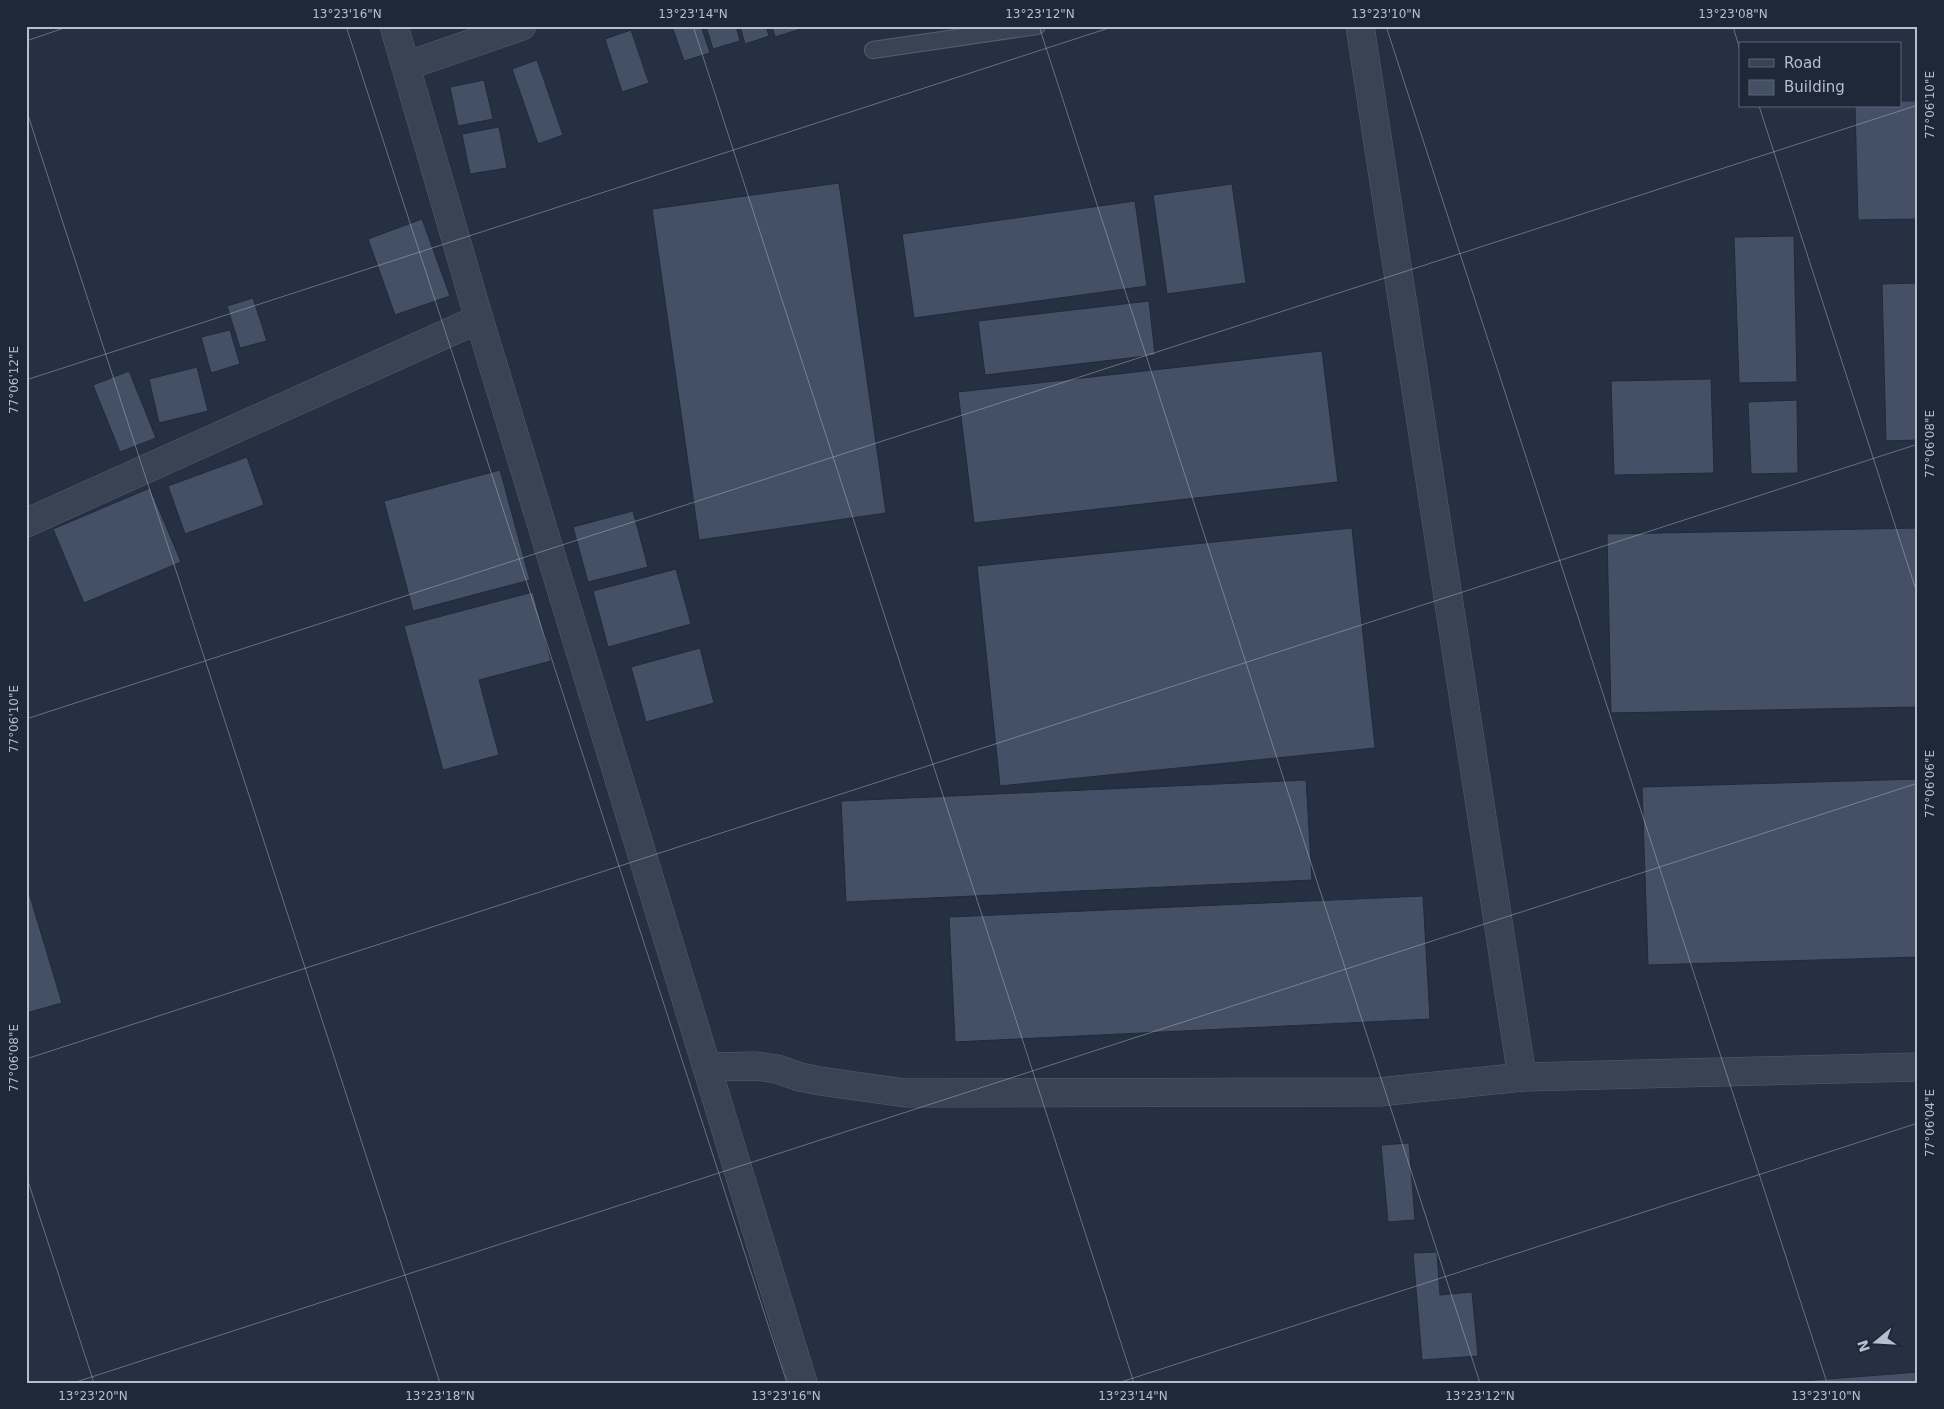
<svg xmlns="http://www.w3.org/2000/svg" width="1944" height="1409" font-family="'DejaVu Sans',sans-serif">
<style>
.building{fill:#445066;stroke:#212a3a}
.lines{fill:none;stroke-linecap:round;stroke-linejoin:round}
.lane-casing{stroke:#555e6d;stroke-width:18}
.street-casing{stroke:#555e6d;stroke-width:29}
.lane{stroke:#3a4353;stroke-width:16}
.street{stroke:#3a4353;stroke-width:28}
.ticks{fill:none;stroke:#b7becd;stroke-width:1;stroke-opacity:0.45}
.neatline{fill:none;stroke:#b7becd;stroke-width:2}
.ticks-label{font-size:12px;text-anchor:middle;fill:#b7becd}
</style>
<rect width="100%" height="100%" fill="#263043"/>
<g class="building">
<polygon points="672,26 701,26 710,53 684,61"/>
<polygon points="706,26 736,26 740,41 713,49"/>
<polygon points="740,26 766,26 769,36 745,44"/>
<polygon points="772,26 803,26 804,28 775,37"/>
<polygon points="631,30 649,83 622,92 605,39"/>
<polygon points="537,60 563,135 538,144 512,69"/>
<polygon points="484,80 493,119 458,126 450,87"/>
<polygon points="1900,101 1917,101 1918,219 1858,220 1855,106 1900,106"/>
<polygon points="499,127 507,168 470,174 462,134"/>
<polygon points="839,183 886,513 699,540 652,209"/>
<polygon points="1232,184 1246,283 1167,294 1153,195"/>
<polygon points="1135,201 1147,286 914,318 902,234"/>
<polygon points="422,219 450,296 395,315 368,239"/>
<polygon points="1794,236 1797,382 1739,383 1734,237"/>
<polygon points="1918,283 1918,440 1886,441 1882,284"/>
<polygon points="253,298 267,341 240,348 227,306"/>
<polygon points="1149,301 1155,355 985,375 978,321"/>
<polygon points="230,330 240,364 211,373 201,337"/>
<polygon points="1322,351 1338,482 974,523 958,392"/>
<polygon points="197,367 208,411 159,423 149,379"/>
<polygon points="129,371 156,438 120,452 93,385"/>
<polygon points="1711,379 1714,473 1614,475 1611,381"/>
<polygon points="1797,400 1798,473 1751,474 1748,402"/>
<polygon points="247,457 264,505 185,534 168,486"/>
<polygon points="500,470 530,580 413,611 384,501"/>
<polygon points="150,488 181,562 84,603 53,529"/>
<polygon points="633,511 648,567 588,582 573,527"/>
<polygon points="1352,528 1375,748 1000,786 977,566"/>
<polygon points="1918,528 1918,707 1611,713 1607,534"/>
<polygon points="676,569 691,624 608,647 593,591"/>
<polygon points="533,592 551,661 479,680 499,755 443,770 404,626"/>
<polygon points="700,648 714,703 646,722 631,667"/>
<polygon points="1918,779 1918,957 1648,965 1642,787"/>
<polygon points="1306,780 1312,880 846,902 841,801"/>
<polygon points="26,883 62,1003 26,1013"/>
<polygon points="1423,896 1430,1019 955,1042 949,917"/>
<polygon points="1409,1143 1415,1220 1388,1222 1381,1145"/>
<polygon points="1437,1252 1440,1295 1472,1292 1478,1356 1422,1360 1413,1253"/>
<polygon points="1918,1372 1918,1383 1776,1383"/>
</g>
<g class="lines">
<defs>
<polyline id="lane" points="873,50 1037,26"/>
<g id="street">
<polyline points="394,26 479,319 803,1383"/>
<polyline points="1360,26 1522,1077 1918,1067"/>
<polyline points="406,66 522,26"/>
<polyline points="26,523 479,319"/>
<polyline points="707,1067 756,1066 777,1069 800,1077 820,1081 905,1093 1379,1092 1522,1077"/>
</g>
</defs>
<use href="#lane" class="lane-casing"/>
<use href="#street" class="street-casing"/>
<use href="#lane" class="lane"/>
<use href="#street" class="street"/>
</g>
<path class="ticks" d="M346,26L787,1383M693,26L1134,1383M1039,26L1480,1383M1386,26L1827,1383M1733,26L1740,50M26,41L70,26M1759,106L1918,596M26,109L440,1383M26,380L1115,26M26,719L1918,105M26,1059L1918,444M26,1175L94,1383M73,1383L1918,783M1118,1383L1918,1123"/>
<rect width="1944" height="1409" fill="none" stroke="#1f2838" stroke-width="55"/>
<rect x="1739" y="42" width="162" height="65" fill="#1f2838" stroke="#5c6474"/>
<rect x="1749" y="59" width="25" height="8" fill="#3a4353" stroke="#5c6474"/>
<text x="1784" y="68" font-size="15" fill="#b7becd">Road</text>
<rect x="1749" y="80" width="25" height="15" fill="#445066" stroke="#5c6474"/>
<text x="1784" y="92" font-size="15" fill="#b7becd">Building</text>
<g transform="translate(1876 1342) rotate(252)" stroke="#1f2838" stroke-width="4" paint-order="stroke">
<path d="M0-4L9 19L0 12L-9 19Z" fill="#b7becd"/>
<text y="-8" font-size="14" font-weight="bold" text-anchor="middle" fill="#b7becd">N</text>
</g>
<rect x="28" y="28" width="1888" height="1354" class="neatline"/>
<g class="ticks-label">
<text x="347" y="18">13°23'16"N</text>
<text x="693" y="18">13°23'14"N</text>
<text x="1040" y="18">13°23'12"N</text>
<text x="1386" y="18">13°23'10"N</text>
<text x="1733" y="18">13°23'08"N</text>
<text transform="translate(1930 105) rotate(-90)" y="4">77°06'10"E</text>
<text transform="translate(14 380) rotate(-90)" y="4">77°06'12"E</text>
<text transform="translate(1930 444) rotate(-90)" y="4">77°06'08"E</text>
<text transform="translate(14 719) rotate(-90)" y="4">77°06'10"E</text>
<text transform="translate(1930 784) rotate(-90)" y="4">77°06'06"E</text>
<text transform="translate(14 1058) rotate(-90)" y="4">77°06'08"E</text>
<text transform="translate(1930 1123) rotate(-90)" y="4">77°06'04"E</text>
<text x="93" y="1400">13°23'20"N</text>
<text x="440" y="1400">13°23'18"N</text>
<text x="786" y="1400">13°23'16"N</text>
<text x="1133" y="1400">13°23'14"N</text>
<text x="1480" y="1400">13°23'12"N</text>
<text x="1826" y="1400">13°23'10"N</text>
</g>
</svg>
